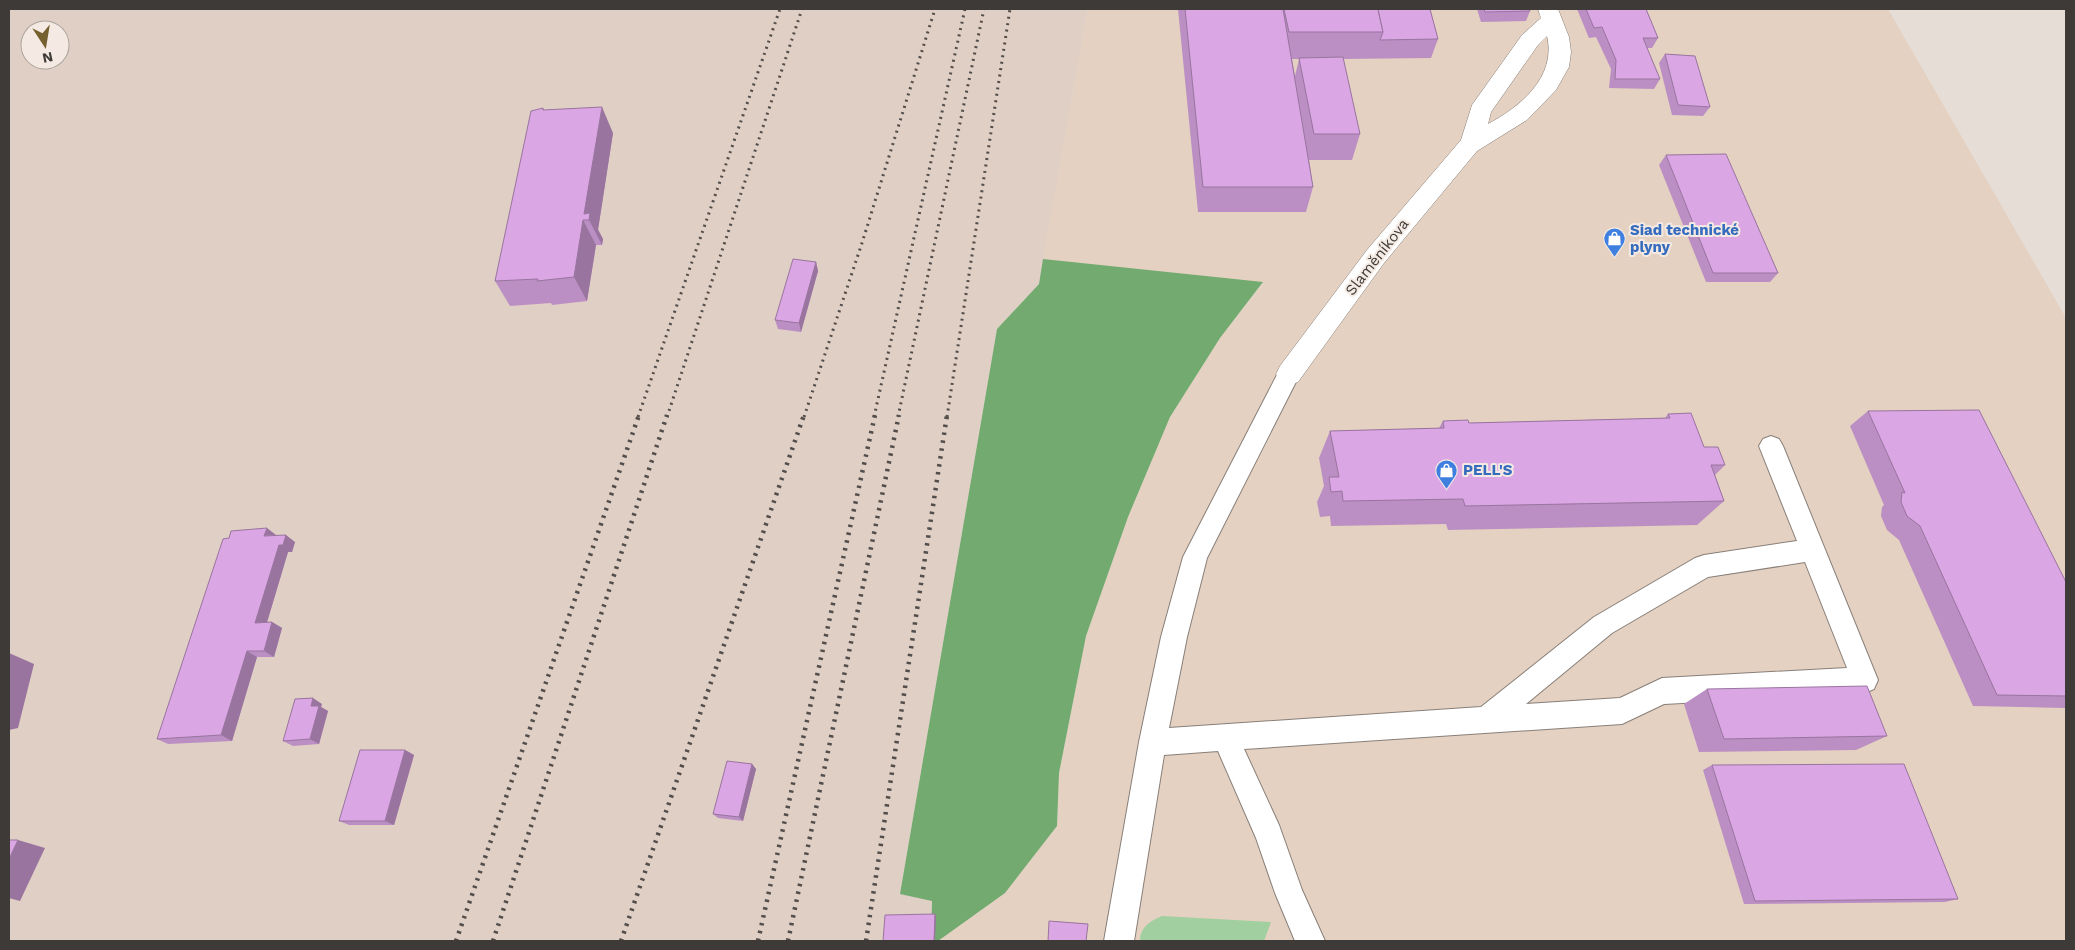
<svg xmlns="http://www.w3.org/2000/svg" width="2075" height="950" font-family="'Work Sans',sans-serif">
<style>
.built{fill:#e0cfc4;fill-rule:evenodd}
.industrial{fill:#e4d1c1}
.green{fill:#a2cfa0}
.forest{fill:#72aa6f}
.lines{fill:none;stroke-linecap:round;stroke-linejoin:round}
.service-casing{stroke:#887f79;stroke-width:2}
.minor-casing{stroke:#887f79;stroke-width:1}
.service{fill:#fff;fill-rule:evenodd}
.minor{fill:#fff;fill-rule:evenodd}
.rail-far1{stroke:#534e4b;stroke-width:3;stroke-dasharray:2 4.5;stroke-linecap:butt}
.rail{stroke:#534e4b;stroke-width:4.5;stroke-dasharray:2.5 5.5;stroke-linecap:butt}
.wall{fill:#bb8fc3;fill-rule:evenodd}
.shaded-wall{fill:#99749f}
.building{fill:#daa6e3;stroke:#99749f}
.labels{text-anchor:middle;stroke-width:4;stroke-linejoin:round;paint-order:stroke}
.shop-label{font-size:15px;font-weight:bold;fill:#366cbe;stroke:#f4eae3;text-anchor:start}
.street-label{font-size:15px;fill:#3e3a37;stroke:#f4eae3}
</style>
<rect width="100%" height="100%" fill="#e6ddd6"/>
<path class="built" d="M9,9H1088L1039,284L997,329L900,894L932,900L931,941H9ZM30,30H60V60H30Z"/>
<polygon class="industrial" points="1088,9 1888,9 2066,318 2066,941 938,941 1005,893 1057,826 1059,773 1086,636 1128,517 1170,417 1220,338 1263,283 1043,259"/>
<path class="green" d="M1162,916L1271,922L1264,941H1140C1140,927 1150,921 1162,916Z"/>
<polygon class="forest" points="1043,259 1263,282 1220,338 1170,417 1128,517 1086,636 1059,773 1057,826 1005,893 938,941 931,941 932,901 900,894 997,329 1039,284"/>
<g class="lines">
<defs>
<path id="service" d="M1289,365L1297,367L1300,374L1207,558L1187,637L1169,728L1481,707L1594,617L1695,558L1704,555L1797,541L1759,446L1763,439L1771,436L1779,439L1783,446L1878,680L1874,689L1865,693L1664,704L1622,724L1244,749L1279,825L1302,890L1325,941H1295L1275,893L1256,838L1218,751L1164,755L1134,941H1104L1139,742L1161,637L1183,557L1281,367ZM1805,562L1847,668L1662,678L1620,698L1526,704L1612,633L1708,577Z"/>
<path id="minor" d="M1538,9H1558L1569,37L1571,52L1569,67L1556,90L1527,120L1477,151L1384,263L1298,382L1289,385L1280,382L1276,374L1280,366L1367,250L1461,140L1472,105L1522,35L1541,18ZM1547,36C1557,77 1520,107 1488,124L1491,112L1538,45Z"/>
</defs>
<use href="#service" class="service-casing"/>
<use href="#minor" class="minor-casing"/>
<use href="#service" class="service"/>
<use href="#minor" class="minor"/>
<g class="rail-far1">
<polyline points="638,417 780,9"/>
<polyline points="667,417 802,9"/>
<polyline points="804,417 862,243 935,9"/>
<polyline points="874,417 965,9"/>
<polyline points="898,417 984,9"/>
<polyline points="947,417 1010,9"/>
</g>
<g class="rail">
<polyline points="456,941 639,415"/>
<polyline points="493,941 667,415"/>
<polyline points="621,941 804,415"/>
<polyline points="758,941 875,415"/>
<polyline points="788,941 899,415"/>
<polyline points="866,941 947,415"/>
</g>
</g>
<g class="wall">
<path d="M1178,9H1430L1438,39L1431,58L1343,59L1360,134L1352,160H1309L1313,187L1306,212H1198ZM1292,59H1299L1295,76Z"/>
<polygon points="1477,9 1529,9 1530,11 1526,21 1481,22"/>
<polygon points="1577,9 1646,9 1658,38 1652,48 1647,48 1660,79 1654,89 1609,88 1611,69 1596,37 1589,38"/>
<polygon points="1665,54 1710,107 1703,116 1672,115 1659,63"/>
<polygon points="543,108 544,110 613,133 598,229 603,239 602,245 596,245 587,301 552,305 551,303 510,306 495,281"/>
<polygon points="1666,155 1778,273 1770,282 1706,282 1659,165"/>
<polygon points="816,262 818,271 801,332 778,329 775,320"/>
<polygon points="1868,411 2066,582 2066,708 1973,706 1899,540 1887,530 1881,516 1882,507 1884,505 1850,426"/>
<polygon points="1668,414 1704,447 1725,465 1715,475 1724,501 1697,525 1448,530 1446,524 1331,526 1330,516 1320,517 1317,502 1324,486 1319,458 1330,431 1439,428 1443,421 1469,423 1665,418"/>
<polygon points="276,535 295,542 292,552 288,552 267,622 272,622 282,628 274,657 257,657 232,741 168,744 157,739"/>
<polygon points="1707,689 1887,736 1856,750 1699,752 1684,704"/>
<polygon points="322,704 321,707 328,711 319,744 293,746 283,741"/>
<polygon points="405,750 414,755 394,825 349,825 339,821"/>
<polygon points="752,764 756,769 743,821 718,818 713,814"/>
<polygon points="1712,765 1958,899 1945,902 1744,904 1703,770"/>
</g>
<g class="shaded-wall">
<polygon points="602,107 613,133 598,230 603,239 602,245 589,220 584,214"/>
<polygon points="583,220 596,245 587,301 574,277"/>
<polygon points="816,262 818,271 801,332 799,323"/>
<polygon points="267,528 276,535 264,536"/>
<polygon points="286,535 295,542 292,552 288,552 265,629 255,623 279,545"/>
<polygon points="272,622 282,628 274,657 264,651"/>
<polygon points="247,651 257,657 232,741 221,735"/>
<polygon points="9,653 34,664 18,728 9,730"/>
<polygon points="313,698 322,704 321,707 328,711 319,744 310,739 311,706"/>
<polygon points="405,750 414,755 394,825 385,821"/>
<polygon points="752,764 756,769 743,821 739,817"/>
<polygon points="18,840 45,848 20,901 9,898 9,859"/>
<polygon points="935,914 936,917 935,941 934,941"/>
</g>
<g class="building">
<polygon points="1185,9 1283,9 1313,187 1203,187"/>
<polygon points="1284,9 1378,9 1383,32 1289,32"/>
<polygon points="1378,9 1430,9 1438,39 1380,40 1383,32"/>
<polygon points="1484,9 1529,9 1530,11 1485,12"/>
<polygon points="1586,9 1646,9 1658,38 1643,38 1660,79 1615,79 1616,60 1602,27 1594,28"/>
<polygon points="1665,54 1695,56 1710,107 1678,105"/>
<polygon points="1343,57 1360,134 1314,134 1299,58"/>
<polygon points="602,107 584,214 590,213 589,220 583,220 574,277 537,281 538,279 495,281 531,111 543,108 543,110"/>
<polygon points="1726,154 1778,273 1713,273 1666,155"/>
<polygon points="793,259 816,262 799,323 775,320"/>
<polygon points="1979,410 2066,582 2066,696 1997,695 1920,526 1907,516 1901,502 1902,492 1905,493 1868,411"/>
<polygon points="1691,413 1704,447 1718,447 1725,465 1711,465 1724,501 1465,506 1463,499 1343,501 1342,491 1331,492 1329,477 1339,477 1330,431 1444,428 1443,421 1468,420 1469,423 1670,418 1668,414"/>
<polygon points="267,528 264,536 286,535 283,545 279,545 255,623 272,622 264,651 247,651 221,735 157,739 223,539 229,538 231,531"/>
<polygon points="1867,686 1887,736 1724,739 1707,689"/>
<polygon points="313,698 311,706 319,706 310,739 283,741 295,699"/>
<polygon points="360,750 405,750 385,821 339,821"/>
<polygon points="727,761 752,764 739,817 713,814"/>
<polygon points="1904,764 1958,899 1755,901 1712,765"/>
<polygon points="9,840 18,840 9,859"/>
<polygon points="935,914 934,941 883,941 885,915"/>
<polygon points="1049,921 1088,924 1086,941 1048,941"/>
</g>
<defs>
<symbol id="shop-pin" viewBox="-11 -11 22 30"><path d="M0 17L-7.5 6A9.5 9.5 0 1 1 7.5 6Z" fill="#3f7fe0" stroke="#f4eae3"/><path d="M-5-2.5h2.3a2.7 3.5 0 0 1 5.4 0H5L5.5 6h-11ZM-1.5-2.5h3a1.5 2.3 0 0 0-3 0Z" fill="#fff"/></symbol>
</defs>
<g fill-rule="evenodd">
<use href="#shop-pin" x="1602" y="226" width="25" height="34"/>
<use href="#shop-pin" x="1434" y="458" width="25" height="34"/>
</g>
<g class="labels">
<g class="shop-label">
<text x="1630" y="235">Siad technické<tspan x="1630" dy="17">plyny</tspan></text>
<text x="1463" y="475">PELL'S</text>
</g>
<g class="street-label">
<text transform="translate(1377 257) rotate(-52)" y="5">Slaměníkova</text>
</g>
</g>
<rect width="2075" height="950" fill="none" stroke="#3e3a37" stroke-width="20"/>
<g transform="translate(45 45) rotate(168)"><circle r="24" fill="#f4eae3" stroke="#aba49e"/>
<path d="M0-4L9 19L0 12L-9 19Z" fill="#75602f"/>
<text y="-8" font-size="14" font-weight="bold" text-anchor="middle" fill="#3e3a37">N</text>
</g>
</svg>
